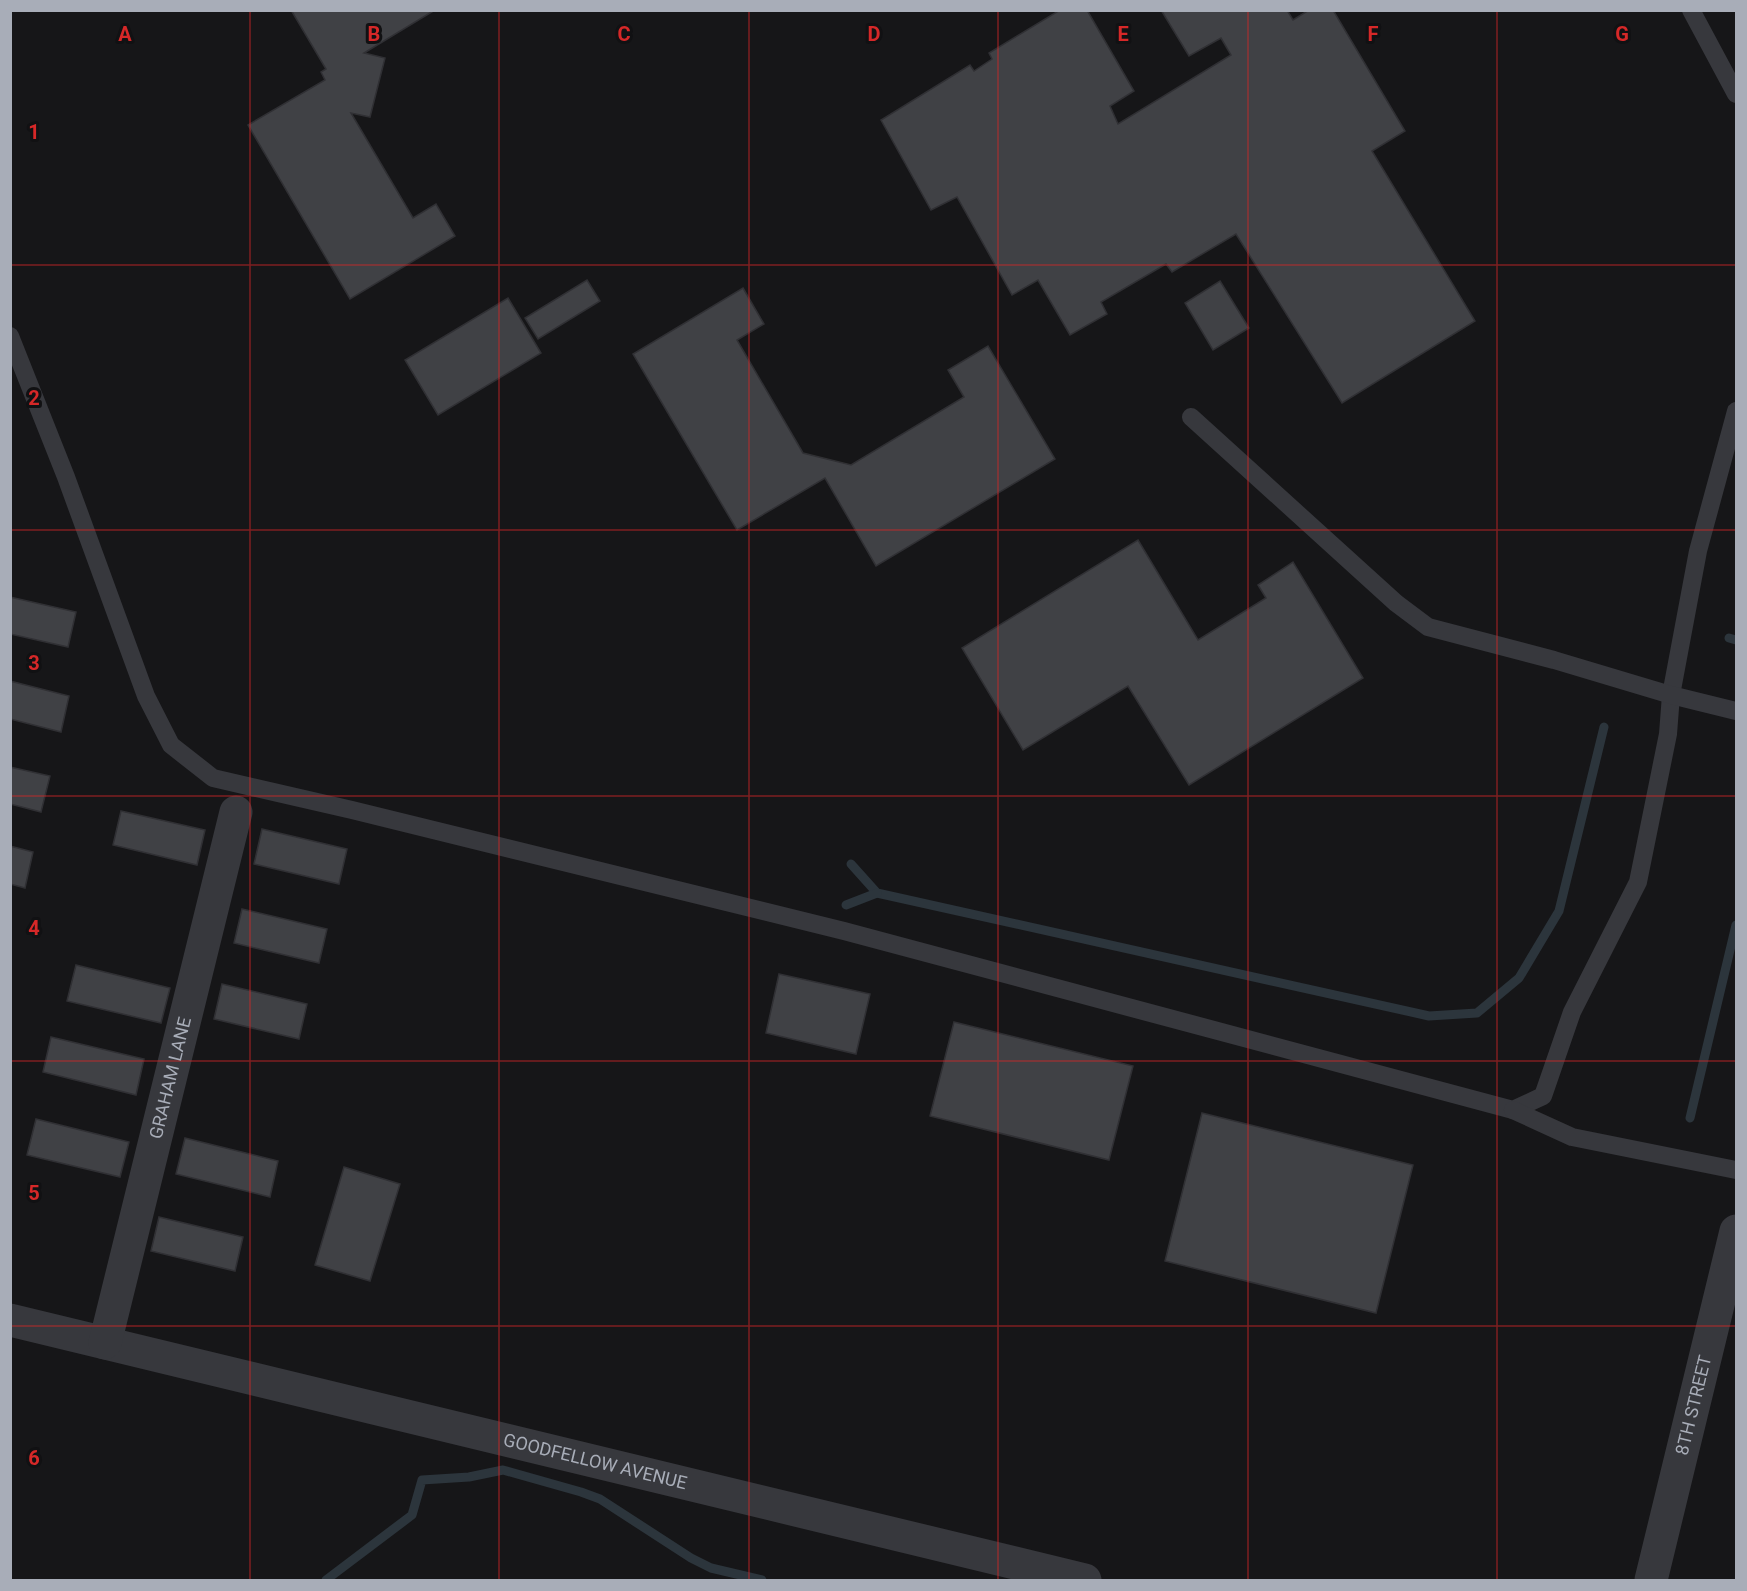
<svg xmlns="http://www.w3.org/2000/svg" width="1747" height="1591" font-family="Roboto,sans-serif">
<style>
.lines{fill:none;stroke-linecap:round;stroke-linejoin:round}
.stream{stroke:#2c353c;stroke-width:9}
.building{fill:#404145;stroke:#303034;stroke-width:1.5}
.lane{stroke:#37383d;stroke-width:18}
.street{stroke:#37383d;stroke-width:33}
.grid{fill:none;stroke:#d62828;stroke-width:1.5;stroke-opacity:0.55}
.labels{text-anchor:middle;stroke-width:6;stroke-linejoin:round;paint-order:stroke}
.street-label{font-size:18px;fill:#a8adb8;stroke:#111113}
.grid-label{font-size:20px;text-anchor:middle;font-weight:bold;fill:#d62828;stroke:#111113;stroke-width:6;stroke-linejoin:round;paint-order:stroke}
</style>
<rect width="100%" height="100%" fill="#161618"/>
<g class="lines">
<g class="stream">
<polyline points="1729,638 1736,640"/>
<polyline points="851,864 877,893 1429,1016 1477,1013 1519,978 1559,911 1604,727"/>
<polyline points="846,905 877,893"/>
<polyline points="1690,1118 1736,925"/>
<polyline points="326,1580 412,1515 422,1480 469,1477 503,1470 581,1492 600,1499 691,1558 711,1568 762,1580"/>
</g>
</g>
<g class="building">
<polygon points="291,10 435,10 364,53 385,58 370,117 351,113 413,218 436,204 455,236 350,299 248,125 325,80 321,72 326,69"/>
<polygon points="1060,10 1087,10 1134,91 1110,106 1118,124 1231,55 1221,38 1189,56 1161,10 1287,10 1293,20 1309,10 1333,10 1405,131 1372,151 1475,321 1342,403 1236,234 1172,272 1166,264 1101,302 1107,314 1070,335 1038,280 1012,295 957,197 931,210 881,120 970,65 974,71 992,59 989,53"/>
<polygon points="587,280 600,301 538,339 525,318"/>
<polygon points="1220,281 1249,328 1213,350 1185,303"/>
<polygon points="743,288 764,324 737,340 803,453 851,465 964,397 948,370 988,346 1055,459 876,566 825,478 737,530 633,354"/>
<polygon points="508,298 541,353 438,415 405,360"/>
<polygon points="1138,540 1198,640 1266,598 1258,585 1293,562 1363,678 1189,785 1128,686 1023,750 962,648"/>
<polygon points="10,597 76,612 68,647 10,634"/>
<polygon points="10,681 69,696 61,732 10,719"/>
<polygon points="10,767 50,776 41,812 10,804"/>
<polygon points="121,811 205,830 197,865 113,845"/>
<polygon points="262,829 347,849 339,884 254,864"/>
<polygon points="10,846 33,852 25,888 10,884"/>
<polygon points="242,909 327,929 319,963 234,943"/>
<polygon points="76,965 170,988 161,1023 67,1001"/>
<polygon points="779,974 870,994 856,1054 766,1033"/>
<polygon points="222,984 307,1004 299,1039 214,1019"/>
<polygon points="954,1022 1133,1066 1109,1160 930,1116"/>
<polygon points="51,1037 144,1059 136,1095 43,1072"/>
<polygon points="1202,1113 1413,1165 1376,1313 1165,1261"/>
<polygon points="36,1119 129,1142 120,1177 27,1155"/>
<polygon points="185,1138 278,1161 270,1197 176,1174"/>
<polygon points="344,1167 400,1184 370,1281 315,1265"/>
<polygon points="159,1217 243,1237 235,1271 151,1251"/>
</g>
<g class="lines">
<g class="lane">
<polyline points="1691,10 1736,94"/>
<polyline points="10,336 66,477 146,696 171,745 213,778 352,810 844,931 1513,1110 1543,1096 1572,1012 1638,882 1668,734 1671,695 1698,551 1736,411"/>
<polyline points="1191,417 1396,603 1428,627 1554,660 1671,695 1736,711"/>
<polyline points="1513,1110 1572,1137 1736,1170"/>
</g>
<g class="street">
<path id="s1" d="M10,1320L1085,1580"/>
<path id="s2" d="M105,1343L236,812"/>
<path id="s3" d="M1651,1580L1736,1231"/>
</g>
</g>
<path class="grid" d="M250,10V1580M499,10V1580M749,10V1580M998,10V1580M1248,10V1580M1497,10V1580M10,265H1736M10,530H1736M10,796H1736M10,1061H1736M10,1326H1736"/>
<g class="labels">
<g class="street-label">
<text dy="6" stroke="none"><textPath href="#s2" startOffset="273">GRAHAM LANE</textPath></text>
<text dy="6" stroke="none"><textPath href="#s3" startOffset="180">8TH STREET</textPath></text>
<text dy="6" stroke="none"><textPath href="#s1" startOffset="602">GOODFELLOW AVENUE</textPath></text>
</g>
</g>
<g class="grid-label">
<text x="125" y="41">A</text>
<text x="374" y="41">B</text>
<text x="624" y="41">C</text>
<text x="874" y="41">D</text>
<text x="1123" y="41">E</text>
<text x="1373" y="41">F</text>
<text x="1622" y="41">G</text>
<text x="34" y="139">1</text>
<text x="34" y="405">2</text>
<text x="34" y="670">3</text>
<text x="34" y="935">4</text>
<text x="34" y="1200">5</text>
<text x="34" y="1465">6</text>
</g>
<rect width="1747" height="1591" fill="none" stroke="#a8adb8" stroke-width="24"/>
</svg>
